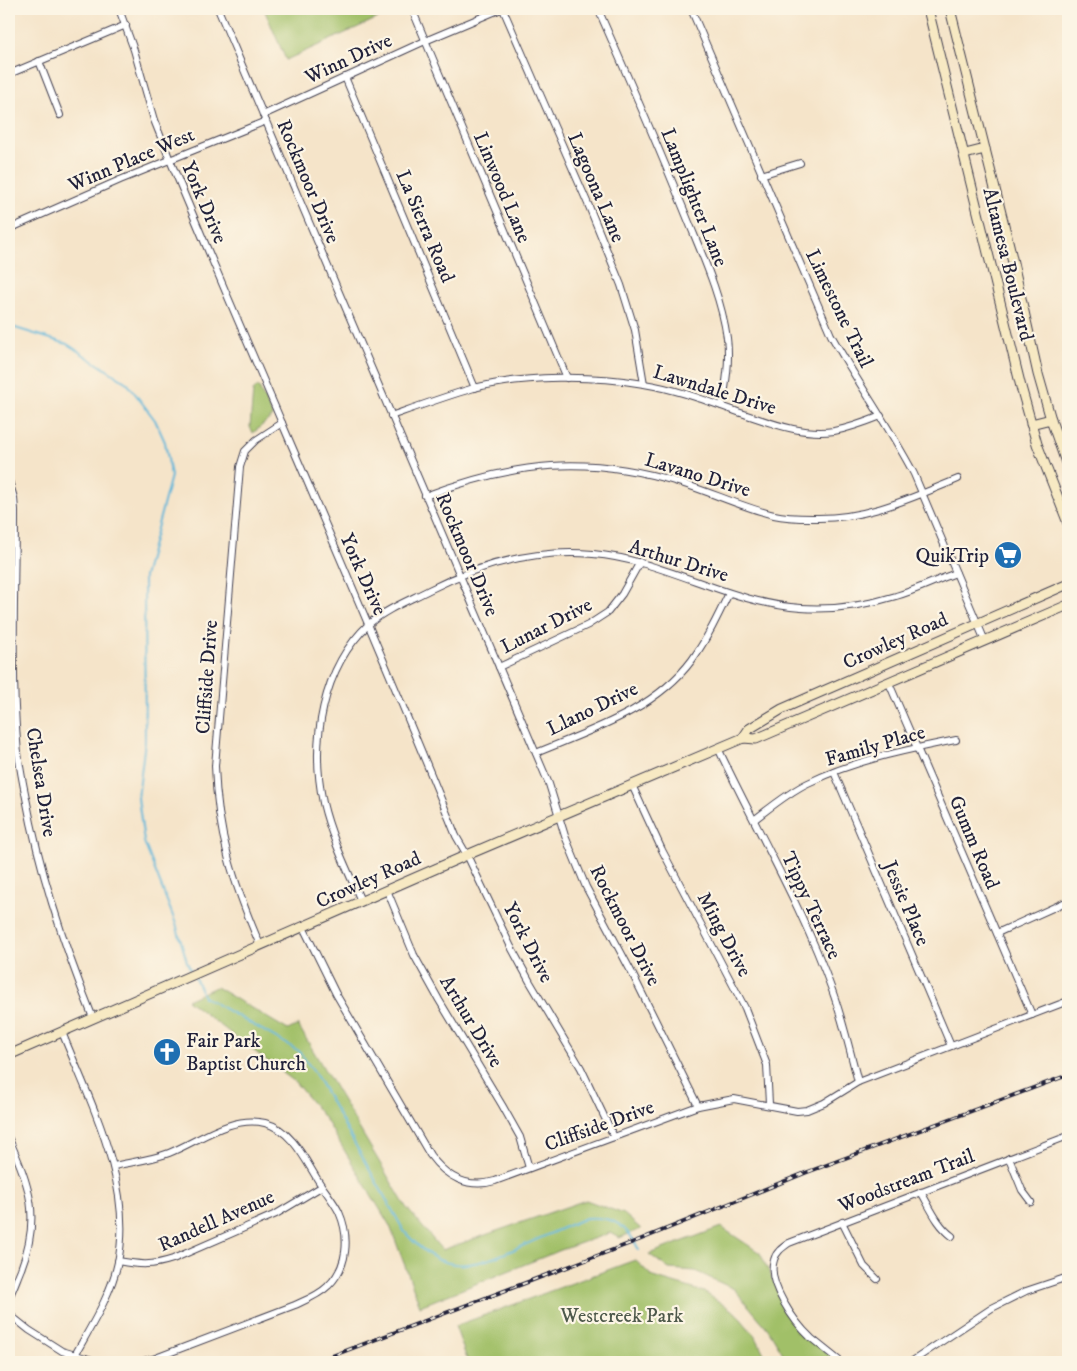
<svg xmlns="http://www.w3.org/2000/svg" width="1077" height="1371" font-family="'IM FELL DW Pica',serif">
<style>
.green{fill:#a1c068;stroke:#627152}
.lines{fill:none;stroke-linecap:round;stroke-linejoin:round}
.stream{stroke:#5cb5d9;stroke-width:2}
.street-casing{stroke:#423f50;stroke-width:8}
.secondary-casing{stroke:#423f50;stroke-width:11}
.street{stroke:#fff;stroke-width:6}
.secondary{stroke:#f7e9c3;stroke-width:9}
.rail-casing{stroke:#22223b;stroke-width:4}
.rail{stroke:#fcf5e5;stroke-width:2;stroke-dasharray:5.5;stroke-linecap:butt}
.labels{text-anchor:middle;stroke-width:4.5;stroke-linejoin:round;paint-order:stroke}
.street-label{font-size:20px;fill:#22223b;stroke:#fcf5e5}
.poi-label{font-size:20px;fill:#22223b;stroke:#fcf5e5;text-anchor:end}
.park-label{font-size:20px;fill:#4e594b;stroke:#fcf5e5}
</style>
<rect width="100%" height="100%" fill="#fcf5e5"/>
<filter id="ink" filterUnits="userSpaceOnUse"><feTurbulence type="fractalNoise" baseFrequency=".02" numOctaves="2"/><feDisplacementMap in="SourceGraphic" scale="10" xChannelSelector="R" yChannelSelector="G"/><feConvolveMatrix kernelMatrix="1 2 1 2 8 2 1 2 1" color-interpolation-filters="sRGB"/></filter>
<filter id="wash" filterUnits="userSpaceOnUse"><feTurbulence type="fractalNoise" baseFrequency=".0096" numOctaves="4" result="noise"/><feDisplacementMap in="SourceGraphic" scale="20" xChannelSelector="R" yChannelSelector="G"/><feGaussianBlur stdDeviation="1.12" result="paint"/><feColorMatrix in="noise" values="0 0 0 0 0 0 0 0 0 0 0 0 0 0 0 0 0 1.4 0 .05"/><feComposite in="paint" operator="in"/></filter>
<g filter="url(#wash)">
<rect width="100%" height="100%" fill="#f5e4c9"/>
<g class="green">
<polygon points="264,9 398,9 286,60"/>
<polygon points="258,386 273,416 253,433 250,427 253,391"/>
<polygon points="216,987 288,1030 298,1025 406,1207 442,1250 586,1200 624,1214 641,1229 619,1238 610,1233 561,1250 420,1306 390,1226 326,1120 295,1082 187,1000"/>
<polygon points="721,1227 760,1253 797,1330 838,1362 788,1362 768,1329 734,1289 695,1271 669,1269 649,1254"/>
<polygon points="635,1260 653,1277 704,1292 735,1312 756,1337 768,1362 468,1362 455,1326"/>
</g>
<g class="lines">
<g class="stream">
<polyline points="9,326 67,344 127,383 155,420 165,442 171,476 144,577 145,741 138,798 144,842 176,924 187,962 191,971"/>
<path d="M195,978L204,997L299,1051L316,1075L404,1231C444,1278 472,1268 522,1246C543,1237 564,1227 586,1218C613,1216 627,1225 639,1250"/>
</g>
</g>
</g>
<g filter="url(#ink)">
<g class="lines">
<defs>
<g id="street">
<path d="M119,9L134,50L154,120L170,160C264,386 365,609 456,836L467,855L511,947L530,982L581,1068L614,1137"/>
<polyline points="218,9 549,784 565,836 586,887 633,975 698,1106"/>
<polyline points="412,9 567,378"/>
<polyline points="503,9 588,204 621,285 635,330 644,384"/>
<path d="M598,9C628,77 658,146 686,215C702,255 721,295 727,338C730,360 726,384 722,406"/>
<path d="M691,9L831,335C857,382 889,426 914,474L985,641"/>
<polyline points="39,61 60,115"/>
<polyline points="9,74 126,25"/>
<polyline points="345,77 475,388"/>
<polyline points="263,115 425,41 501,9"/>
<polyline points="761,175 800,163"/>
<polyline points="9,229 120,180 266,121"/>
<path d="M391,416C419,406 446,396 474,388C525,375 592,375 644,384C676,389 707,401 738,412C769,422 801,436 834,431C850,428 866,422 881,416"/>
<path d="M9,481L14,498L15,510C15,587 11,665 17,741C18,760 22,779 26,798C40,874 64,946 93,1018"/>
<path d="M425,496C515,462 588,454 681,483C713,493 742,507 774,515C786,518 800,518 812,518C865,520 911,498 958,479"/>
<polyline points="499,667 588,625 608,612 622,594 640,562"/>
<polyline points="889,683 1032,1015"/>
<path d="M718,748C756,829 802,906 832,990C843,1020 850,1051 858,1082"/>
<path d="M536,753C591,730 655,710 692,660C707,639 718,616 729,593"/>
<polyline points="834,772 951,1046"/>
<polyline points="632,785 662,850 745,1008 767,1065 769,1104"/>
<path d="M754,820C771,807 789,792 808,783C855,760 906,750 956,740"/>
<polyline points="387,890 414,955 439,1000 502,1105 520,1137 529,1168"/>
<path d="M361,901C347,869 331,837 323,803C310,741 322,668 369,624C386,609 410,600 429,590C480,564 536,549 593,554C665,560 728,603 801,608C832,610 867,605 896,596C917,590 936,580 956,573"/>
<path d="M303,927L336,994L430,1155C446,1177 468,1189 495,1181L698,1106L734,1099L797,1111L807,1110L824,1103L858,1082L1068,1001"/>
<polyline points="997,933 1068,901"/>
<path d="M260,945C234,884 217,834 215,766L240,467L245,451L256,440L282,423"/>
<path d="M62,1032C90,1102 134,1185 118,1262C111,1295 91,1326 75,1355"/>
<path d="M9,1139C30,1187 41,1217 21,1269C17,1278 14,1288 9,1297"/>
<polyline points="1009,1158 1022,1190 1031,1202"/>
<path d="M113,1166C131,1162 151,1160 169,1153C199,1141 231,1115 265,1123C290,1129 304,1157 316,1177C323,1189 333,1200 339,1212C350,1237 348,1267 328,1286C319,1295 306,1300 295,1305L153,1359L139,1362"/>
<path d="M921,1192C930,1207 937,1225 952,1236"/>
<polyline points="842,1222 864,1266 877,1279"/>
<path d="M118,1261C140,1265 152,1266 173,1259L276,1214L321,1187"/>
<polyline points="9,1314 29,1330 62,1351 99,1362"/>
<path d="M841,1362C831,1354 821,1346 811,1338C795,1323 766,1283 774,1260C776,1252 782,1248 789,1243L1068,1136"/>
<polyline points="911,1362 992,1308 1026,1291 1068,1277"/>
<polyline points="1058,1362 1068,1358"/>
</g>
<g id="secondary">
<polyline points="928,9 1021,387 1037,444 1068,523"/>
<polyline points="950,9 1009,245 1038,374 1052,423 1068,468"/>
<polyline points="965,154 985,149"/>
<polyline points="1031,424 1051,419"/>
<polyline points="743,738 749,729 782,709 1068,584"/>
<polyline points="9,1055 467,855 743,738 756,739 1068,605"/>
</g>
</defs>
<use href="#street" class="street-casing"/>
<use href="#secondary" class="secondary-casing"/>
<use href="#street" class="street"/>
<use href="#secondary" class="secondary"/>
<defs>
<polyline id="rail" points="316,1362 639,1240 805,1173 1068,1075"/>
</defs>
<use href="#rail" class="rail-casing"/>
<use href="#rail" class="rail"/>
</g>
</g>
<defs>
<symbol id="supermarket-disc" viewBox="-11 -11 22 22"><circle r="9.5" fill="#1f6fb2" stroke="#fcf5e5"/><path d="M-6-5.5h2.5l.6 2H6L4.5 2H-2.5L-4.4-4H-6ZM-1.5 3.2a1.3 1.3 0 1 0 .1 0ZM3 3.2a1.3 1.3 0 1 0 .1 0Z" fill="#fff"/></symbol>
<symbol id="church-disc" viewBox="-11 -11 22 22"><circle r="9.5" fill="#1f6fb2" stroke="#fcf5e5"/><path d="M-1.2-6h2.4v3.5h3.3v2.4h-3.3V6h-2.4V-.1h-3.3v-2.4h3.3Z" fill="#fff"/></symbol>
</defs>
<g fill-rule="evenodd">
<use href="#supermarket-disc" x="992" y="539" width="32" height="32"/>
<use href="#church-disc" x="151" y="1036" width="32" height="32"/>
</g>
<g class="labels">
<g class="street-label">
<text transform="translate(348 58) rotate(-25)" y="7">Winn Drive</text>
<text transform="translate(131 159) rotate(-23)" y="7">Winn Place West</text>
<text transform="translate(309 181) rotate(67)" y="7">Rockmoor Drive</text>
<text transform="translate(503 187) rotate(67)" y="7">Linwood Lane</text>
<text transform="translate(597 187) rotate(67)" y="7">Lagoona Lane</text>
<text transform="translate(695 197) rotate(68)" y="7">Lamplighter Lane</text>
<text transform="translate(205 202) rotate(67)" y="7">York Drive</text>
<text transform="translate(426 226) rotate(67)" y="7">La Sierra Road</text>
<text transform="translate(1009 264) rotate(76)" y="7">Altamesa Boulevard</text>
<text transform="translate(840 308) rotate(64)" y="7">Limestone Trail</text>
<text transform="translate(715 389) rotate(17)" y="7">Lawndale Drive</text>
<text transform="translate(698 474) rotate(17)" y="7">Lavano Drive</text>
<text transform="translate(468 554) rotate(67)" y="7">Rockmoor Drive</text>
<text transform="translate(679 560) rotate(17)" y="7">Arthur Drive</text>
<text transform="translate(364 574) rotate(66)" y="7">York Drive</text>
<text transform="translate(546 625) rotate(-27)" y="7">Lunar Drive</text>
<text transform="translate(895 640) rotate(-24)" y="7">Crowley Road</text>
<text transform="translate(206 677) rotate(-86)" y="7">Cliffside Drive</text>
<text transform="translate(592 708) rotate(-26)" y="7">Llano Drive</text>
<text transform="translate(875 745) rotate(-16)" y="7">Family Place</text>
<text transform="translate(42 782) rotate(81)" y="7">Chelsea Drive</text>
<text transform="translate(975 842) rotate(67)" y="7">Gumm Road</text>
<text transform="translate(368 879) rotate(-24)" y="7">Crowley Road</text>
<text transform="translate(907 903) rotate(67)" y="7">Jessie Place</text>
<text transform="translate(812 905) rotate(65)" y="7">Tippy Terrace</text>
<text transform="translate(626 925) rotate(63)" y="7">Rockmoor Drive</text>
<text transform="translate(725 934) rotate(62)" y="7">Ming Drive</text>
<text transform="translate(529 942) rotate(63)" y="7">York Drive</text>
<text transform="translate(472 1021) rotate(59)" y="7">Arthur Drive</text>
<text transform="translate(599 1125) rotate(-20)" y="7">Cliffside Drive</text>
<text transform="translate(906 1180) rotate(-21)" y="7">Woodstream Trail</text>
<text transform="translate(216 1220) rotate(-24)" y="7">Randell Avenue</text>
</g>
<g class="poi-label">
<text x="989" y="562">QuikTrip</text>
<text x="186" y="1047" text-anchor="start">Fair Park<tspan x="186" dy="23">Baptist Church</tspan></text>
</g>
<g class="park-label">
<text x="622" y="1322">Westcreek Park</text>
</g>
</g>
<rect width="1077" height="1371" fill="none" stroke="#fcf5e5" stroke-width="30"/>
</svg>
